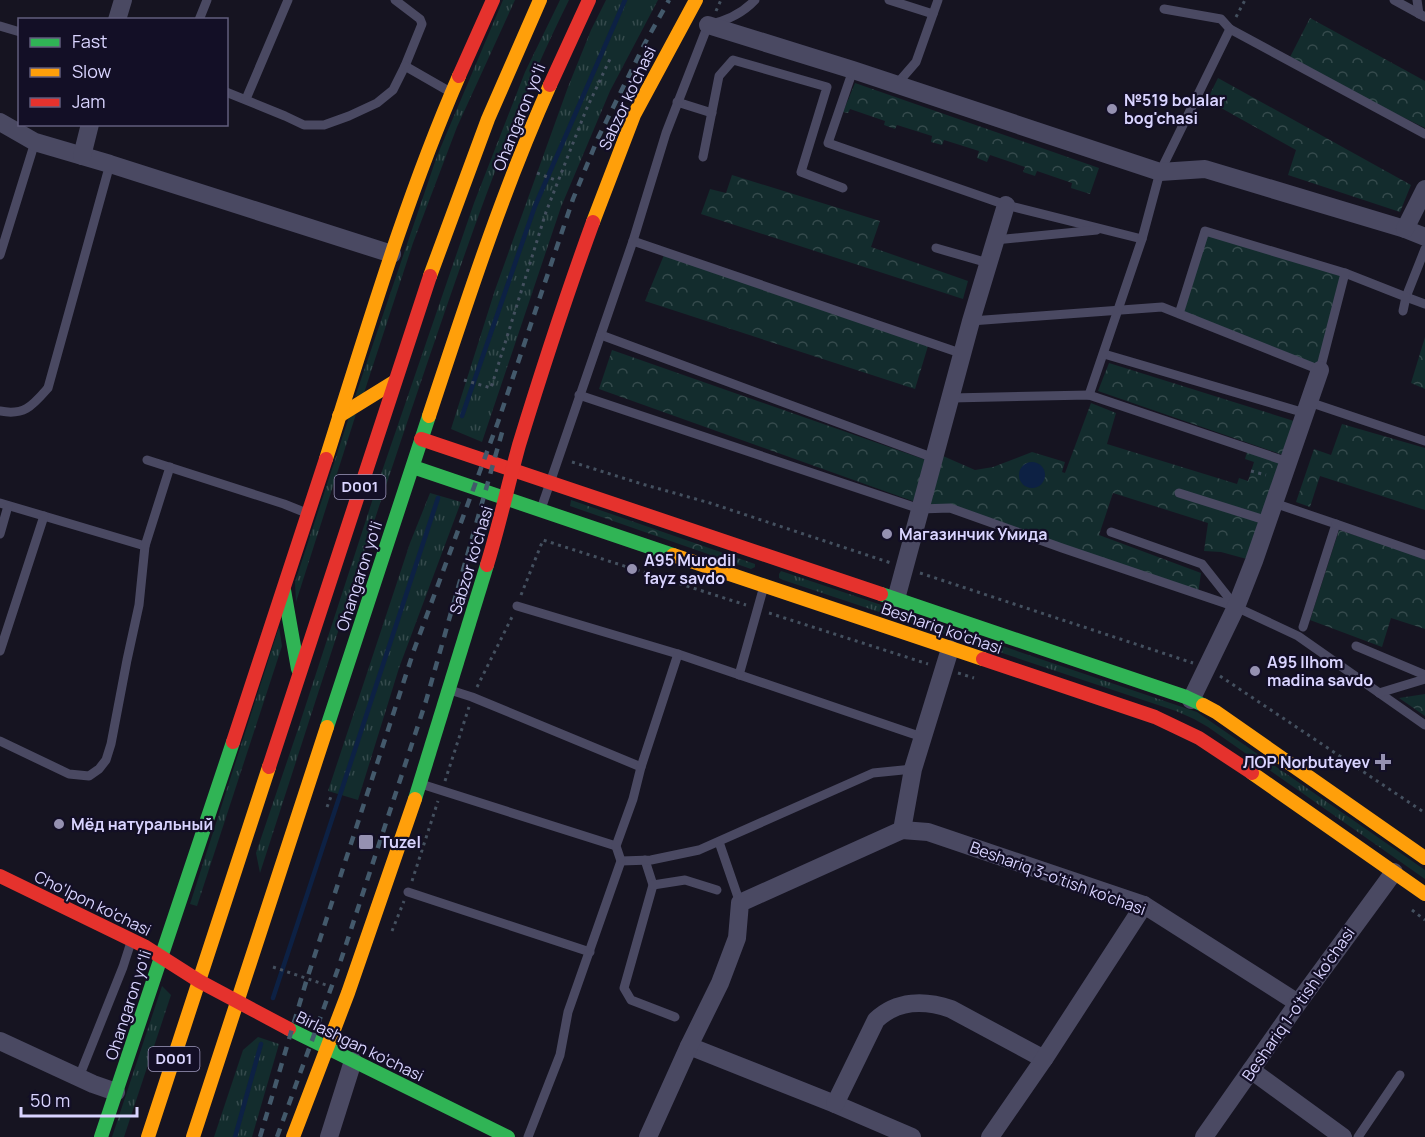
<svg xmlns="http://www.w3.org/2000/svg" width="1425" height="1137" font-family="Manrope,sans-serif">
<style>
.grass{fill:url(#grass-tufts)}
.forest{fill:url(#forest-crowns)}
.water{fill:#0d2144}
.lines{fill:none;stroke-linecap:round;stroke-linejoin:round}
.stream{stroke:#0d2144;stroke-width:4.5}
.path{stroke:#44505f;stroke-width:3;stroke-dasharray:3 4.5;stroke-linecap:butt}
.lane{stroke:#4a4962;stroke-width:9}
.street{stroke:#4a4962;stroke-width:18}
.fast{stroke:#30b455;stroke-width:14}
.slow{stroke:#ff9f0a;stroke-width:14}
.jam{stroke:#e5322d;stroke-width:14}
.rail{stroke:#43596b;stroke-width:4.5;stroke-dasharray:9 8;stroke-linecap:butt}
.poi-dot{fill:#9591b1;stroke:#130f26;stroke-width:2}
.labels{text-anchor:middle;stroke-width:4.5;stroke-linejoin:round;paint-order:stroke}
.shield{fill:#130f26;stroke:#9e99be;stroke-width:1.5}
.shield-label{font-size:15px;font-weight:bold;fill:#d9d4ff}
.street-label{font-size:16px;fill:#d9d4ff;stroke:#130f26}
.poi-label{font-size:16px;font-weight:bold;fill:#d9d4ff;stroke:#130f26;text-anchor:start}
</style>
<defs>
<pattern id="grass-tufts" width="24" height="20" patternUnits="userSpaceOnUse" patternTransform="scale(1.5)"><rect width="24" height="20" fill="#132c2d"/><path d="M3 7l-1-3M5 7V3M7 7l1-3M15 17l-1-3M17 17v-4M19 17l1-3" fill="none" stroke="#354a4c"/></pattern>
<pattern id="forest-crowns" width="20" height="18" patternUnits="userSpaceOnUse" patternTransform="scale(1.5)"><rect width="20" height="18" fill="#132c2d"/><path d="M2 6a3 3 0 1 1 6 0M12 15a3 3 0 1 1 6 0" fill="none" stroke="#354a4c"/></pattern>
</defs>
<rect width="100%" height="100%" fill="#161421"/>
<g class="grass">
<polygon points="503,0 515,0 457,127 413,243 364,393 355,397 437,156"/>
<path d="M560,0H569C512,114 471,235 430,355C371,527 316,700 260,873L256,853L297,732L378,483L474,203L525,72Z"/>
<polygon points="606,0 658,0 610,91 561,207 482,442 451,429 495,290 568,87 591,30"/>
<polygon points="356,414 296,602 295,582 349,417"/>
<polygon points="430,493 461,502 399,668 358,800 328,791 410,543"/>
<polygon points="781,571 1197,712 1425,870 1425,879 1208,727 1194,719 1176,711 783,580 779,578 779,574"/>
<polygon points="279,627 282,646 197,906 190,904"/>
<polygon points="162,986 171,995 124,1137 112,1137"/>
<polygon points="258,1037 279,1044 252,1137 214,1137 243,1050"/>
</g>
<g class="forest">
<polygon points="1310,18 1425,81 1425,128 1288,61"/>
<polygon points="1218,78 1411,185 1400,212 1288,175 1296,150 1207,100"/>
<polygon points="855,83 1099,168 1090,194 1071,188 1072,183 1037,171 1035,176 1023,172 1025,167 990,155 987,162 977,158 979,151 944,140 942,145 931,142 932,136 897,125 895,129 884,125 885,121 850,109 848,113 843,112"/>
<polygon points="732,175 880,221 871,247 968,281 963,299 701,214 710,189 726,193"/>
<polygon points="1205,231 1345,273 1320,370 1179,314"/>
<polygon points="664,255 928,346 915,389 645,301"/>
<polygon points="1425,337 1425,389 1411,383"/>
<polygon points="612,350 929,461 918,503 599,389"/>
<polygon points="1109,363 1294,421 1283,455 1098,391"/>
<polygon points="1091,403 1116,413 1107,444 1237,484 1239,478 1248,481 1254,462 1245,459 1247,452 1288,462 1254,561 1221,552 1204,551 1208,523 1113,493 1099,535 1201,573 1198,594 950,508 920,509 943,456 975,470 993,467 1032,452 1065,462 1062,472 1065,473"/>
<polygon points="1342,424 1425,448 1425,510 1320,476 1310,507 1296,502 1314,449 1331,455"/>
<polygon points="571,500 755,564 755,567 751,569 570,506"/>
<polygon points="1339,530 1425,558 1425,629 1391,618 1382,647 1310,620"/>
<polygon points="1425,694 1425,716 1399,698"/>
</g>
<circle class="water" cx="1032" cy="475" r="13"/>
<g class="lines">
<g class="stream">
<polyline points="462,416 535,206 625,0"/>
<polyline points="273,998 438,498"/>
<polyline points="235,1137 261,1044"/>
</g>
<g class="path">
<polyline points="716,11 721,0"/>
<polyline points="1236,17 1245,0"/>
<polyline points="537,173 558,181"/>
<polyline points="464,380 491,388 546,212 586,110 610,59"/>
<polyline points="572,462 642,484 710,503 891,563"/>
<polyline points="1251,471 1266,475"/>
<polyline points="920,573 1193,663"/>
<polyline points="521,595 543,540 746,605"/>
<polyline points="769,613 928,664"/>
<polyline points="958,673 974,678"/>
<polyline points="1220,676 1425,813"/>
<polyline points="477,687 513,615"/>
<polyline points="445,781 469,707"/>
<polyline points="327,807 332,794"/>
<polyline points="412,881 438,801"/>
<polyline points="1412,910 1425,920"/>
<polyline points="392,931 404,901"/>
<polyline points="273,967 329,986"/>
</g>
<g class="lane">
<polyline points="395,0 420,19 422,24 405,66 452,93"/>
<polyline points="889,0 933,14"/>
<polyline points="1394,0 1425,17"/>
<polyline points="1417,0 1419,14"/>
<polyline points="1164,9 1221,19 1230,29"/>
<polyline points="199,20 207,0"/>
<polyline points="0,26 20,32"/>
<polyline points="853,70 828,143 1006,205 1142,239"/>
<polyline points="896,85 916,62 938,0"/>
<polyline points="226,92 285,116 304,125 324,125 349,116 377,103 393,90 405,66"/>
<polyline points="246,99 288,0"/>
<polyline points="677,102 712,113"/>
<polyline points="703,157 719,76 733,60 827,87 801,172 843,188"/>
<polyline points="995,240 1097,230"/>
<polyline points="633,241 963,354"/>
<polyline points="936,248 988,263"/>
<polyline points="1425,249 1406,297 1425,304"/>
<polyline points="0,255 35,142"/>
<polyline points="1345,273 1406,297 1403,311"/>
<polyline points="971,321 1162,307 1320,370 1345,273 1205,231 1179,314"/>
<polyline points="601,335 934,458"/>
<polyline points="1104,354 1305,413"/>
<polyline points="579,395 920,509 950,508 1062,548 1236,607 1298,636 1425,725"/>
<polyline points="1089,395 1142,239 1160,172 1230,29 1425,134"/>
<polyline points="951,398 1089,395 1288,462"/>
<polyline points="1309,402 1425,441"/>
<path d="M0,411C25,416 33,405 48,388L110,164"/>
<polyline points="147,460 284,504 309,514"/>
<polyline points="1179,493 1268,521"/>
<polyline points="0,503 145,546"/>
<polyline points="1274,503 1336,524 1303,627"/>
<path d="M541,509L633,241L666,133L708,25C726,21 742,14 755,0"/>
<polyline points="1336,524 1425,555"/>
<polyline points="1111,532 1202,564 1236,607"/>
<polyline points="0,534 8,506"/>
<polyline points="517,606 678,654 922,737"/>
<polyline points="1356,646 1425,675"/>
<polyline points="0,651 44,516"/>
<polyline points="739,675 764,586"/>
<polyline points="450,690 472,697 641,767"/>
<polyline points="1379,693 1425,679"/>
<polyline points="0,741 69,774 89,776 99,769 106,760 111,744 127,660 139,605 145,546 170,467"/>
<polyline points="421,784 616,846"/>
<polyline points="719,842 740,903"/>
<polyline points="645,860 653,885 624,988 631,1000 675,1017"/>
<polyline points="621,861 651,860 699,850 873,773 913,769"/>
<polyline points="653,885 685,880 717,890"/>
<polyline points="408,892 590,952"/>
<polyline points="79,1077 123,967 131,942"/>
<polyline points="528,1137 560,1055 568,1012 621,861 616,846 633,799 641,767 678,654"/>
<polyline points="1358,1137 1400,1075"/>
</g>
<g class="street">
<polyline points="117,20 123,0"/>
<polyline points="708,25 853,70 1160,172 1205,169 1405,229 1425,237"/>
<polyline points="0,122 35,142 110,164 392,254"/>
<polyline points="82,156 90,124"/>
<polyline points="1405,229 1425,189"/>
<polyline points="896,599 971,321 1006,205"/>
<polyline points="1191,700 1236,607 1254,561 1320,370"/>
<polyline points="902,830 928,832 1144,905 1298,1003"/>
<polyline points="0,1041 93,1084 116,1092"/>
<polyline points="689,1046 835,1104 912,1137"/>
<polyline points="1251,1070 1343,1137"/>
<path d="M835,1104L876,1020C897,1000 925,1000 951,1009L1044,1059"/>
<polyline points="329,1137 353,1061"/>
<polyline points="648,1137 689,1046 720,983 737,938 740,903 902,830 913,769 950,649"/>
<polyline points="990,1137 1044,1059 1144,905"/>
<polyline points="1204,1137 1298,1003 1394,872"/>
</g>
<g class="fast">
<polyline points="413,467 673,555"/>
<polyline points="284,590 298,669"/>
<polyline points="881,594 1186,697 1203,705"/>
<polyline points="327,727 429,416"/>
<polyline points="415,799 487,565"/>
<polyline points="289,1029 508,1137"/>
<polyline points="101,1137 233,742"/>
</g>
<g class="slow">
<polyline points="593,222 634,115 696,0"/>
<polyline points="430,276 488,119 540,0"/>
<polyline points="339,416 394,382"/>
<path d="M429,416C466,304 502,192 550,85"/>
<path d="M326,459C367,330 405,200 459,76"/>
<polyline points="673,555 983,659"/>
<polyline points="1203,705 1216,712 1425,858"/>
<polyline points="1252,773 1425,894"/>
<polyline points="148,1137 269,767"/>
<polyline points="193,1137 327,727"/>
<polyline points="293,1137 348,993 415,799"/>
</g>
<g class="jam">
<polyline points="459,76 493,0"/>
<polyline points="550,85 589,0"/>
<polyline points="421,439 881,594"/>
<path d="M487,565C499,526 508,485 519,445C542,370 566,296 593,222"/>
<polyline points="983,659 1155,717 1199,738 1252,773"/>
<polyline points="233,742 326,459"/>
<polyline points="269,767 430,276"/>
<polyline points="0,876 144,946 199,981 289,1029"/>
</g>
<g class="rail">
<polyline points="260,1137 306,982 414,650 498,422 573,199 598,138 645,43 669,0"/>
<polyline points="277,1137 339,966 426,701 503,429"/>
</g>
</g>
<g class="poi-dot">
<circle cx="1112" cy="109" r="6"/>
<circle cx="887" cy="534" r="6"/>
<circle cx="632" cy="569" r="6"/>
<circle cx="1255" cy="671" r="6"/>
<path d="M1380 753h6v6h6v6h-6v6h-6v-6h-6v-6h6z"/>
<circle cx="59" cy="824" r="6"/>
<rect x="358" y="834" width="16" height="16" rx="3"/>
</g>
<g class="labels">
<g class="shield">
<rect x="334.5" y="475" width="51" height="24" rx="4.5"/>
<rect x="148.5" y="1047" width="51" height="24" rx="4.5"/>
</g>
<g class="shield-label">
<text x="360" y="492">D001</text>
<text x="174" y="1064">D001</text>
</g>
<g class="street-label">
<text transform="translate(627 98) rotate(-65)" y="6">Sabzor ko'chasi</text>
<text transform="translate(519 117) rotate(-68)" y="6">Ohangaron yoʻli</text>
<text transform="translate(471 560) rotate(-73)" y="6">Sabzor ko'chasi</text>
<text transform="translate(359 576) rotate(-72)" y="6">Ohangaron yoʻli</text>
<text transform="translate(942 628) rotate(19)" y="6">Beshariq ko'chasi</text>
<text transform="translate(1058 878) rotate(20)" y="6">Beshariq 3-o'tish ko'chasi</text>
<text transform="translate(93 903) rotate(26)" y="6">Cho'lpon ko'chasi</text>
<text transform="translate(1298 1004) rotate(-55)" y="6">Beshariq 1-o'tish ko'chasi</text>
<text transform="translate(128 1005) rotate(-72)" y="6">Ohangaron yoʻli</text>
<text transform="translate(360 1046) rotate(26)" y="6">Birlashgan ko'chasi</text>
</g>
<g class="poi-label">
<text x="1124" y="106">№519 bolalar<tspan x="1124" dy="18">bog'chasi</tspan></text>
<text x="899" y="540">Магазинчик Умида</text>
<text x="644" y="566">A95 Murodil<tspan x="644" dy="18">fayz savdo</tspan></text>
<text x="1267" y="668">A95 Ilhom<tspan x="1267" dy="18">madina savdo</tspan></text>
<text x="1370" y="768" text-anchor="end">ЛОР Norbutayev</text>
<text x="71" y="830">Мёд натуральный</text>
<text x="380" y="848">Tuzel</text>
</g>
</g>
<rect x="18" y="18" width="210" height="108" fill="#130f26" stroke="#625e7d" stroke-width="1.5"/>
<rect x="30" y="38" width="30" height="9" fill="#30b455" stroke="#625e7d" stroke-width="1.5"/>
<text x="72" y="48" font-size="18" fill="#d9d4ff">Fast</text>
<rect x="30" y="68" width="30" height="9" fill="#ff9f0a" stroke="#625e7d" stroke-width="1.5"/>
<text x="72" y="78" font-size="18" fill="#d9d4ff">Slow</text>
<rect x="30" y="98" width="30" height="9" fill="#e5322d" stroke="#625e7d" stroke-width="1.5"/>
<text x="72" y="108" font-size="18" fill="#d9d4ff">Jam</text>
<path d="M21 1107v9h116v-9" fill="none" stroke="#d9d4ff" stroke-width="3"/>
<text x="30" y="1107" font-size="18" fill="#d9d4ff" stroke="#130f26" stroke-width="4.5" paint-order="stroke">50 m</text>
</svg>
